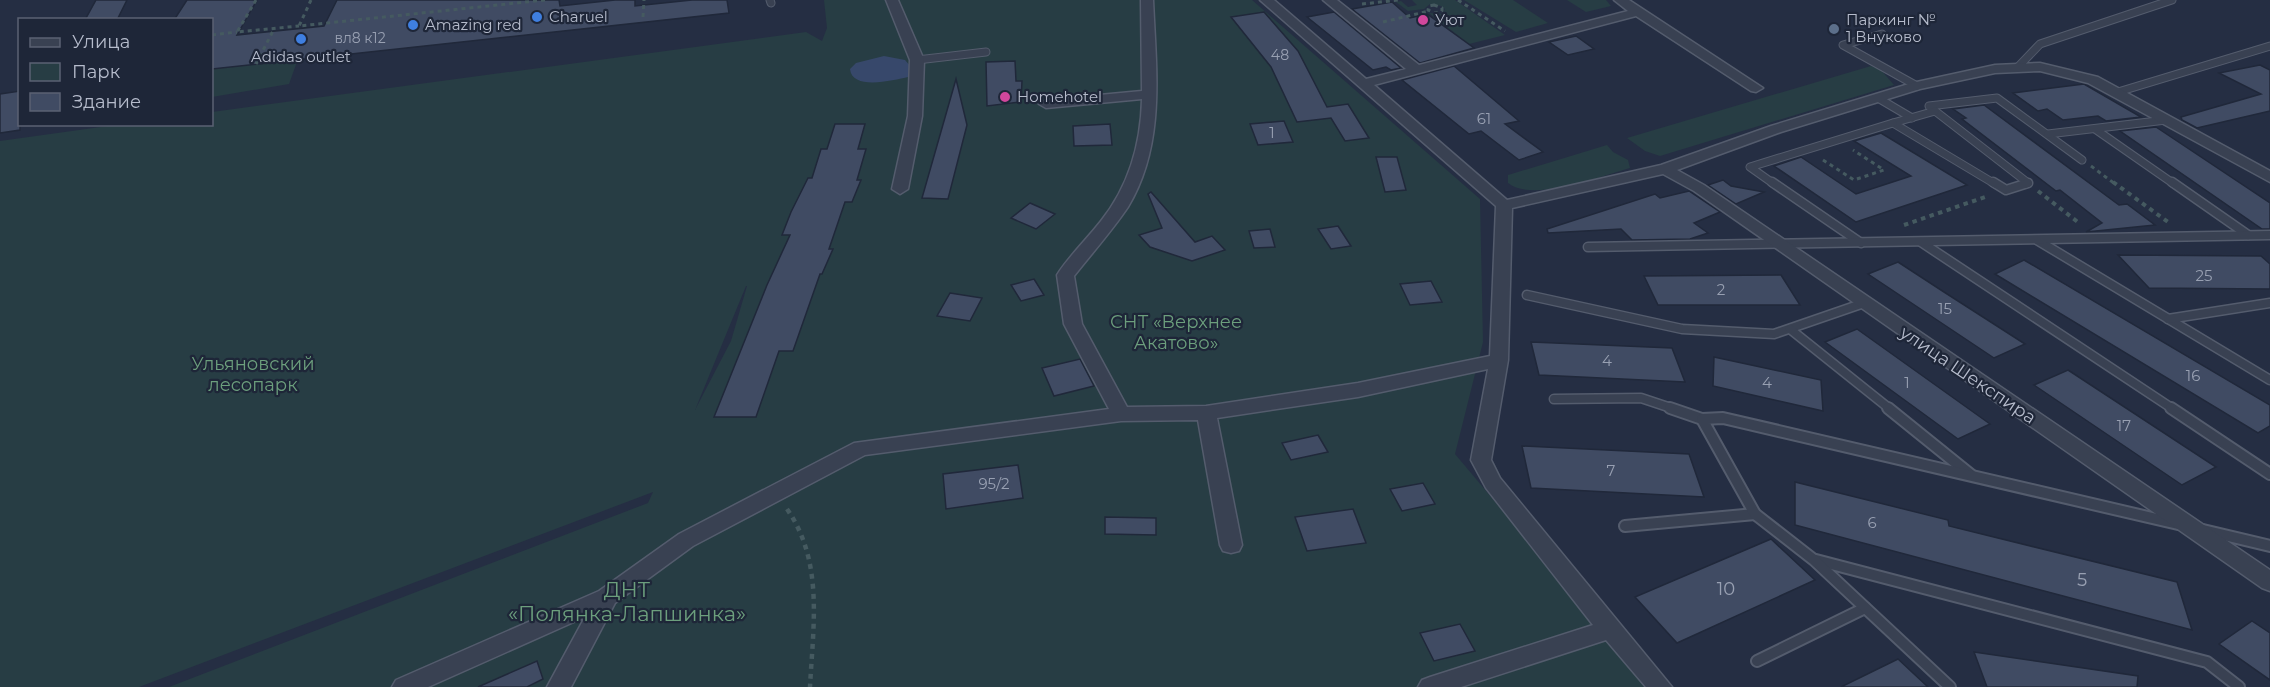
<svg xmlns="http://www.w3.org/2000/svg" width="2270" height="687" font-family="Montserrat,sans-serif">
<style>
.green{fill:#273d44;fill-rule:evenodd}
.water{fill:#37486b}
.building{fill:#404b63;stroke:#20283a;stroke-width:1.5}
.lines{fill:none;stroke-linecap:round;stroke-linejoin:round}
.service-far2-casing{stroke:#545c6d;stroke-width:9}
.service-far1-casing{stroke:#545c6d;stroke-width:11}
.service-casing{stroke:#545c6d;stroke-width:14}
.minor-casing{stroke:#545c6d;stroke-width:3}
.path-far2{stroke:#455a60;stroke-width:3;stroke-dasharray:4 4;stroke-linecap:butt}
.path-far1{stroke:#455a60;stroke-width:4;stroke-dasharray:4.5 4.5;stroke-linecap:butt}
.path{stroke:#455a60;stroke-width:4.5;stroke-dasharray:5 5;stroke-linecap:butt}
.service-far2{stroke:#394152;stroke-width:7}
.service-far1{stroke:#394152;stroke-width:8}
.service{stroke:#394152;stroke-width:10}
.minor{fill:#394152;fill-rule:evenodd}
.shop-dot{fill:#3f7fe0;stroke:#1e2638;stroke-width:2}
.hotel-dot{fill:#d1479c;stroke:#1e2638;stroke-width:2}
.service-dot{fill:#5c6f8a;stroke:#1e2638;stroke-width:2}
.labels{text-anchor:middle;stroke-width:4.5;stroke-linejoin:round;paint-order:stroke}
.far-number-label{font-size:14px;fill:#98a0b2}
.far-poi-label{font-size:15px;fill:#b6bccc;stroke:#1e2638;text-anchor:start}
.number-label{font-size:15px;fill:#98a0b2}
.park-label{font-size:18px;fill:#6c9f7d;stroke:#1e2638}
.street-label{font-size:18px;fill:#b6bccc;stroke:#1e2638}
.near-number-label{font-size:18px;fill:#98a0b2}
.near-park-label{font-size:21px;fill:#6c9f7d;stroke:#1e2638}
</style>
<rect width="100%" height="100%" fill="#252e43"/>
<g class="green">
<path d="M824,0H1252L1480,199L1483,342L1455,454L1651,687H169L648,503L653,492L139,687H0V141L115,125L212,124V112L806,32L822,41L827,28ZM747,286L731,341L695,410L746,286Z"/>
<polygon points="1412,0 1455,0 1505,35 1469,44 1429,13 1442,14 1445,9 1441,6 1430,4 1424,9 1408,11 1396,2 1401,1 1408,7 1417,5"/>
<polygon points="1464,0 1513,0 1548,23 1516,32"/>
<polygon points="1567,0 1606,0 1611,6 1586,12"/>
<polygon points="298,59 289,84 212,97 212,69"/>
<polygon points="1871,66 1881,70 1894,85 1660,156 1645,151 1627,138"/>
<path d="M1607,145L1613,152L1628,160L1630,168C1601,176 1533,203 1508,183V175Z"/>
</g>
<path class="water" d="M884,56L905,60L911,67L908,77C894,80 852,91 850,69L856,63Z"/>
<g class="building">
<polygon points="96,0 127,0 117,20 85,20"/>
<polygon points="187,0 257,0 237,35 324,26 337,0 559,0 560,6 615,0 635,0 635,6 692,0 727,0 729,13 212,69 212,20 174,20"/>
<polygon points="1392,2 1410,18 1427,14 1474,48 1420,63 1352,9"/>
<polygon points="1264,12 1298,51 1327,107 1348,104 1369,138 1345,141 1331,118 1297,122 1271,67 1231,17"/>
<polygon points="1334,12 1401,68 1391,70 1386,67 1373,70 1307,17"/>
<polygon points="1576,36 1594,49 1568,55 1549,42"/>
<polygon points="1015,61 1016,81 1022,81 1021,102 987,106 986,62"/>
<polygon points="2260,65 2270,70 2270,111 2197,128 2182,120 2181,117 2261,94 2219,73"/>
<polygon points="1454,66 1519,121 1505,124 1543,152 1519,160 1481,131 1469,134 1402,80"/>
<polygon points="956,79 967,125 948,199 922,198"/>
<polygon points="2084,84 2141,117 2106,121 2098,116 2063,120 2047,109 2038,111 2013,93"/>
<polygon points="20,91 20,130 0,133 0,94"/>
<polygon points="1984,105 2119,205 2127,204 2155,225 2086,232 2102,223 2060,190 2056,191 1962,119 1966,118 1953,109"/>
<polygon points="1284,121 1293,142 1258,145 1250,124"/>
<polygon points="835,124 865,124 858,149 866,149 857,180 861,180 852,202 845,202 829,249 833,249 822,274 820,274 793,351 779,351 756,417 714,417 767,285 790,235 782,235 791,212 808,178 812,178 821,149 827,149"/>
<polygon points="1110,124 1112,145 1074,146 1073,126"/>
<polygon points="2156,127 2270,203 2270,229 2262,229 2120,131"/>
<polygon points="1881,133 1967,185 1856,222 1774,166 1801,157 1856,194 1911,176 1854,141"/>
<polygon points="1376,157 1397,157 1406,190 1385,192"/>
<polygon points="1723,180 1731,186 1764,192 1736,204 1708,185"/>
<polygon points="1689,191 1720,212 1694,223 1708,233 1690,239 1632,240 1621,229 1548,233 1547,229 1655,194 1660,198"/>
<polygon points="1151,192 1195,242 1212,236 1225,250 1192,261 1150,247 1139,235 1162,228 1148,194"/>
<polygon points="1030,203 1055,214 1036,229 1011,218"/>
<polygon points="1338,226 1351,246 1331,249 1318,229"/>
<polygon points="1270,229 1275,247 1254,248 1249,231"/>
<polygon points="2118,255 2261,256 2270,264 2270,289 2149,288"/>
<polygon points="2024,260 2270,405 2270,426 2258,433 1995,274"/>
<polygon points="1898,262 1944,292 2025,344 1994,358 1868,274"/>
<polygon points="1781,275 1800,305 1658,305 1644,276"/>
<polygon points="1034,279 1044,295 1021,301 1011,285"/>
<polygon points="1431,281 1442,302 1410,305 1400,284"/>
<polygon points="950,293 982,298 970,321 937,316"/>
<polygon points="1857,329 1990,424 1958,439 1825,342"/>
<polygon points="1531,342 1672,348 1685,382 1539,375"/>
<polygon points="1714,357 1821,380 1823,411 1713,386"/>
<polygon points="1080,359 1094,386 1054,396 1042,368"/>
<polygon points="2068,370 2216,467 2182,485 2034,385"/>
<polygon points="1318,435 1328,452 1291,460 1282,443"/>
<polygon points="1522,446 1689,454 1704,497 1531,488"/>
<polygon points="1018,465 1023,498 946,509 943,474"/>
<polygon points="1795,482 1948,520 1949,526 2177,582 2192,630 1795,525"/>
<polygon points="1423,483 1435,504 1402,511 1390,489"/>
<polygon points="1353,509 1366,543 1307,551 1295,517"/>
<polygon points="1105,517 1156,518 1156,535 1105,534"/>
<polygon points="1771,539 1815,580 1677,643 1635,597"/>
<polygon points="2252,621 2270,633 2270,680 2219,644"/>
<polygon points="1460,624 1475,651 1434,661 1420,633"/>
<polygon points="1974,652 2138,676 2137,687 1987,687"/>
<polygon points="1898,659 1928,687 1841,687"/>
<polygon points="537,661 543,679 527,687 478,687"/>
</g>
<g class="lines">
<defs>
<g id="service-far2">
<polyline points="770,0 771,3"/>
<polyline points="1882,34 1843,45 1917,86"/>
<polyline points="917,60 986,52"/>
<polyline points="2017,68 2040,44 2172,0"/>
<polyline points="2118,92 2270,46"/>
<polyline points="1878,98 1912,118"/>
<polyline points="1929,106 1997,98 2082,160"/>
<polyline points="1930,107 2028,183"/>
<polyline points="1935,111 1893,123 1995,184"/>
<polyline points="2095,129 2174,184"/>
<polyline points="2048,134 2166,120"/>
<polyline points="1774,184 1750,167 1893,123"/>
<polyline points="2026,184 2028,183"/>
</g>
<g id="service-far1">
<polyline points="1772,182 1861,243"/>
<polyline points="1993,182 2006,190 2028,183"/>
<polyline points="2172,182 2248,235"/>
<polyline points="2037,240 2270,380"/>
<polyline points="1921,242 2173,409"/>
<polyline points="1588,247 2270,235"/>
<polyline points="1527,295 1682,329 1774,334 1864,303"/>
<polyline points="2168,319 2270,303"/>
<polyline points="1790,329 1890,409"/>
<polyline points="1554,399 1641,398 1674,409"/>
</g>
<g id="service">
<polyline points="1670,408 1702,419"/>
<polyline points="1888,408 1971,475"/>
<polyline points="2171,408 2270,474"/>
<polyline points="1625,526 1755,514"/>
<polyline points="2203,530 2270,546"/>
<polyline points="1816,560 2207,662 2239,687"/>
<polyline points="1757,661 1865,608"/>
<polyline points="1950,687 1814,560 1755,514 1702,419 1723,418 2178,524"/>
</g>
<g id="minor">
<polygon points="886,0 898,0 924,60 922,116 908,189 900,194 892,189 908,116 910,60"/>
<path d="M1141,0H1153C1156,70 1166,144 1128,207C1112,231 1092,253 1074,276L1082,324L1127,407L1206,406L1358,383L1490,356L1496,206L1260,0H1274L1366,79L1406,69L1323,0H1337L1419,65L1628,11L1614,0H1629L1763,88L1756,92L1751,91L1636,16L1374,85L1507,200L1661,165L1771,126L1912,83L1995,65L2040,63L2098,77L2270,171V182L2088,83L2040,71L1995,73L1920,89L1781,132L1677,170L1704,185L2270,570V591L2262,588L1694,191L1663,174L1512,208L1508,360L1491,460L1500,478L1672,687H1646L1606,640L1461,687H1418L1422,680L1430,677L1593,625L1486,488L1471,460L1488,369L1358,397L1217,418L1242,545L1239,551L1231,553L1223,551L1220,545L1198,420L1121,421L865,455L693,546L615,603L571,687H547L585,617L428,687H392L396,680L599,591L679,534L854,443L1109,409L1064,324L1057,275C1069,256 1087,239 1101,221C1129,186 1141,143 1142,99L1046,108L1039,104L1046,100L1142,91Z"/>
</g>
</defs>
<use href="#service-far2" class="service-far2-casing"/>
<use href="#service-far1" class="service-far1-casing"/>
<use href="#service" class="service-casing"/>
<use href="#minor" class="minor-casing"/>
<g class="path-far2">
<polyline points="256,0 237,32 299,26"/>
<polyline points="311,0 299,26 545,0"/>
<polyline points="1458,0 1505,31"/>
<polyline points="1362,4 1399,0"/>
<polygon points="1434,5 1442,8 1442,11 1435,13 1428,10 1429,6"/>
<polyline points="643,17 644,0"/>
<polyline points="1383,22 1429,11"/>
<polyline points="212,35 237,32"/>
<polyline points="256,64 274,29"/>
<polyline points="1823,160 1854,180 1884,170 1853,150"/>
<polyline points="2091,166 2115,184"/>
</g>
<g class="path-far1">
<polyline points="2113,182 2168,222"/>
<polyline points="2038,191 2079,223"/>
<polyline points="1904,225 1988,196"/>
</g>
<path class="path" d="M787,509C824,562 813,626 810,687"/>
<use href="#service-far2" class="service-far2"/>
<use href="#service-far1" class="service-far1"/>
<use href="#service" class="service"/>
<use href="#minor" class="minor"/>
</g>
<g class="shop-dot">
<circle cx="537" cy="17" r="6"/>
<circle cx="413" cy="25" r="6"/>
<circle cx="301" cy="39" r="6"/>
</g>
<g class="hotel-dot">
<circle cx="1423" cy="20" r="6"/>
<circle cx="1005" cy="97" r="6"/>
</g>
<circle class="service-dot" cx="1834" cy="29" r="6"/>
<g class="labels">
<g class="far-number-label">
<text x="360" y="43">вл8 к12</text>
<text x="1280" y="60">48</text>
</g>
<g class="far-poi-label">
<text x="549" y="22">Charuel</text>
<text x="1435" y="25">Уют</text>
<text x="1846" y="25">Паркинг №<tspan x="1846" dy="17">1 Внуково</tspan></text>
<text x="425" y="30">Amazing red</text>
<text x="301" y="62" text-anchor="middle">Adidas outlet</text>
<text x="1017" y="102">Homehotel</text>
</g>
<g class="number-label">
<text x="1484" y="124">61</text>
<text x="1272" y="138">1</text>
<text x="2204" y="281">25</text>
<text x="1721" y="295">2</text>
<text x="1945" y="314">15</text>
<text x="1607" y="366">4</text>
<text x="2193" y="381">16</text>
<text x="1767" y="388">4</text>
<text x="1907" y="388">1</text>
<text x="2124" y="431">17</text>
<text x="1611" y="476">7</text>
<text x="994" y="489">95/2</text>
<text x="1872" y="528">6</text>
</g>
<g class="park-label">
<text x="1176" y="328">СНТ «Верхнее<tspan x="1176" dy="21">Акатово»</tspan></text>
<text x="253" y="370">Ульяновский<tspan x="253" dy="21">лесопарк</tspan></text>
</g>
<g class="street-label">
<text transform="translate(1968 375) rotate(34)" y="6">улица Шекспира</text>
</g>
<g class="near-number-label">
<text x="2082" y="586">5</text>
<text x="1726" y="595">10</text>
</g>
<g class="near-park-label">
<text x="627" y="597">ДНТ<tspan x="627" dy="24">«Полянка-Лапшинка»</tspan></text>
</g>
</g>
<rect x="18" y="18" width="195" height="108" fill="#1e2638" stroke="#5b6273" stroke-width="1.5"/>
<rect x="30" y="38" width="30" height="9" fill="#394152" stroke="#5b6273" stroke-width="1.5"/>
<text x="72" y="48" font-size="18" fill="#b6bccc">Улица</text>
<rect x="30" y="63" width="30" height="18" fill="#273d44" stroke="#5b6273" stroke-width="1.5"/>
<text x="72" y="78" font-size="18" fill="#b6bccc">Парк</text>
<rect x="30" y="93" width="30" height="18" fill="#404b63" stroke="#5b6273" stroke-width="1.5"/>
<text x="72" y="108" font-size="18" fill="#b6bccc">Здание</text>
</svg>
